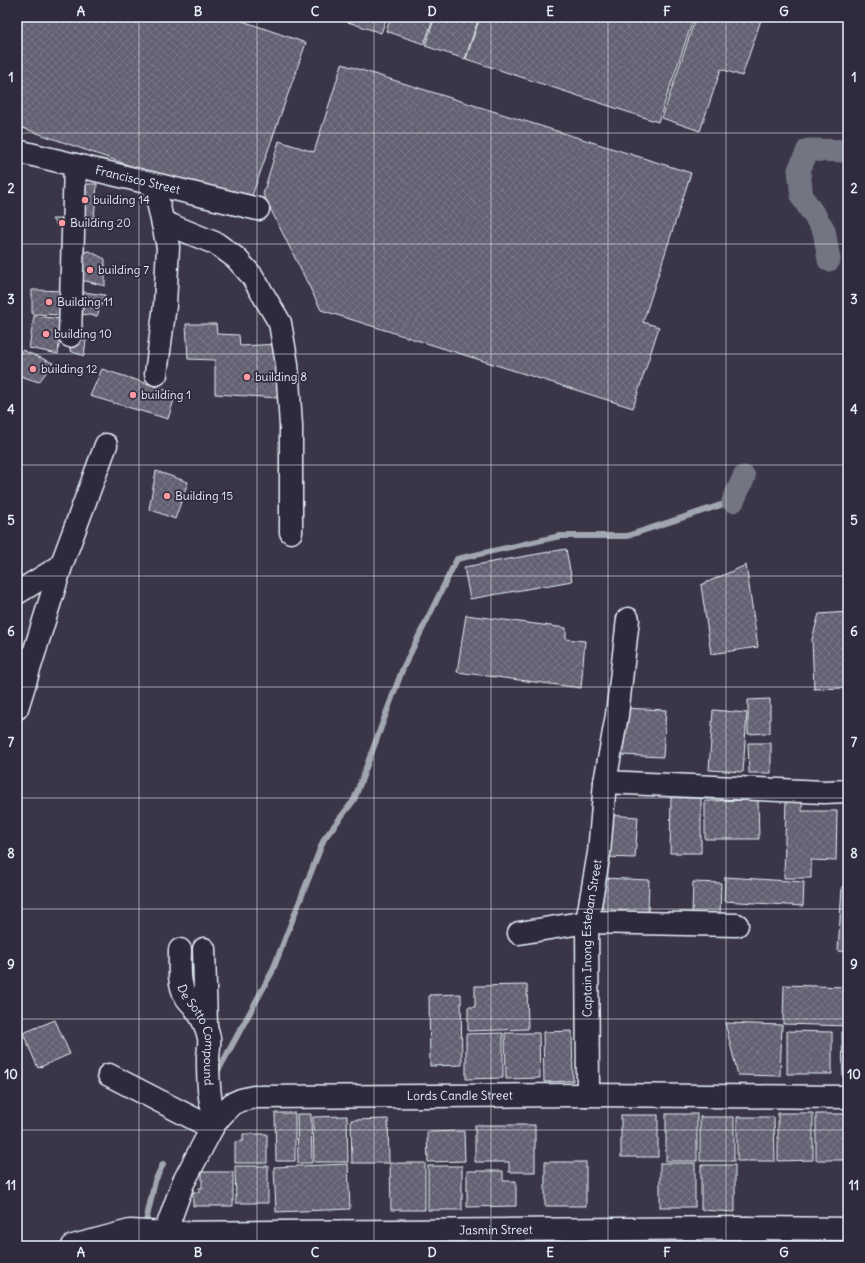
<svg xmlns="http://www.w3.org/2000/svg" width="865" height="1263" font-family="Delius,sans-serif">
<style>
.lines{fill:none;stroke-linecap:round;stroke-linejoin:round}
.stream{stroke:#a2a6b1;stroke-width:6}
.canal{stroke:#737482;stroke-width:23}
.building{fill:url(#building-cross-hatch);stroke:#e8f1f8}
.minor-casing{stroke:#e8f1f8;stroke-width:25}
.minor{stroke:#2f2a3d;stroke-width:22}
.grid{fill:none;stroke:#e8f1f8;stroke-width:1;stroke-opacity:0.55}
.poi-dot{fill:#ff9aa2;stroke:#2f2a3d;stroke-width:1.5}
.labels{text-anchor:middle;stroke-width:3.5;stroke-linejoin:round;paint-order:stroke}
.street-label{font-size:12px;fill:#e8f1f8;stroke:#2f2a3d}
.poi-label{font-size:12px;fill:#e8f1f8;stroke:#2f2a3d;text-anchor:start}
.neatline{fill:none;stroke:#e8f1f8;stroke-width:1.5}
.grid-label{font-size:13px;text-anchor:middle;font-weight:bold;fill:#e8f1f8}
</style>
<defs>
<pattern id="building-cross-hatch" width="8" height="8" patternUnits="userSpaceOnUse"><rect width="8" height="8" fill="#636171"/><path d="M0 0l8 8M0 8l8-8" fill="none" stroke="#797886"/></pattern>
</defs>
<rect width="100%" height="100%" fill="#3a3648"/>
<filter id="ink" filterUnits="userSpaceOnUse"><feTurbulence type="fractalNoise" baseFrequency=".025" numOctaves="2"/><feDisplacementMap in="SourceGraphic" scale="8" xChannelSelector="R" yChannelSelector="G"/><feConvolveMatrix kernelMatrix="1 2 1 2 8 2 1 2 1" color-interpolation-filters="sRGB"/></filter>
<g filter="url(#ink)">
<g class="lines">
<g class="stream">
<polyline points="219,1069 272,972 324,839 354,800 403,668 457,559 560,536 627,536 733,501"/>
<polyline points="145,1226 155,1181 163,1164"/>
<polyline points="136,1246 141,1237"/>
</g>
<g class="canal">
<polyline points="829,260 824,230 802,197 799,170 808,150 848,151"/>
<polyline points="733,501 744,477"/>
</g>
</g>
<g class="building">
<polygon points="17,17 231,17 306,43 248,207 17,126"/>
<polygon points="333,17 387,17 381,33"/>
<polygon points="391,17 434,17 424,44 386,31"/>
<polygon points="435,17 479,17 465,59 425,46"/>
<polygon points="480,17 694,17 658,122 466,59"/>
<polygon points="696,17 762,17 742,76 721,69 700,131 662,118"/>
<polygon points="342,64 691,173 643,322 659,327 633,408 321,310 263,194 279,141 314,152"/>
<polygon points="75,184 97,184 94,218 76,217"/>
<polygon points="52,219 67,219 69,228 58,227"/>
<polygon points="89,251 105,259 105,286 86,281 74,282 75,254"/>
<polygon points="32,290 66,291 65,315 32,314"/>
<polygon points="76,291 105,295 97,316 72,313"/>
<polygon points="34,316 62,319 58,354 29,348"/>
<polygon points="186,324 216,324 217,334 239,335 240,346 280,344 279,398 215,394 215,360 188,359"/>
<polygon points="72,336 86,340 84,356 70,351"/>
<polygon points="22,350 53,363 39,382 17,375 17,359"/>
<polygon points="102,369 176,393 168,419 90,396"/>
<polygon points="156,471 188,482 175,519 149,509"/>
<polygon points="566,549 572,581 470,599 464,567"/>
<polygon points="746,565 758,647 711,654 701,585"/>
<polygon points="848,612 848,696 842,688 814,689 812,639 819,614"/>
<polygon points="466,615 566,628 566,639 585,641 581,688 457,672"/>
<polygon points="770,699 770,733 748,734 748,700"/>
<polygon points="623,708 666,710 663,757 621,755"/>
<polygon points="713,710 747,713 743,772 709,770"/>
<polygon points="748,743 771,743 771,773 749,773"/>
<polygon points="671,796 701,796 701,853 670,853"/>
<polygon points="758,800 759,839 705,839 705,801"/>
<polygon points="786,800 802,800 802,811 837,811 836,861 811,860 811,878 784,878"/>
<polygon points="607,815 638,817 635,858 604,857"/>
<polygon points="725,877 804,882 803,906 724,901"/>
<polygon points="603,878 649,880 648,913 602,912"/>
<polygon points="693,882 721,883 720,915 692,914"/>
<polygon points="848,886 848,952 838,951 842,887"/>
<polygon points="527,985 528,1029 468,1031 468,1007 475,1007 475,986"/>
<polygon points="784,985 848,987 848,1026 783,1024"/>
<polygon points="461,994 462,1065 430,1066 429,995"/>
<polygon points="55,1020 70,1054 38,1068 23,1033"/>
<polygon points="725,1023 782,1025 780,1076 738,1075"/>
<polygon points="572,1031 573,1081 544,1082 543,1032"/>
<polygon points="787,1031 832,1032 832,1074 787,1074"/>
<polygon points="842,1032 848,1032 848,1077 843,1077"/>
<polygon points="503,1033 503,1078 466,1079 466,1034"/>
<polygon points="505,1033 539,1033 540,1078 506,1079"/>
<polygon points="275,1113 295,1113 295,1161 276,1161"/>
<polygon points="778,1113 813,1113 813,1160 778,1161"/>
<polygon points="297,1114 311,1114 312,1163 298,1163"/>
<rect x="666" y="1114" width="31" height="47"/>
<rect x="816" y="1114" width="32" height="46"/>
<rect x="621" y="1115" width="37" height="42"/>
<polygon points="347,1116 348,1162 314,1162 313,1117"/>
<rect x="700" y="1117" width="34" height="44"/>
<polygon points="737,1117 774,1117 775,1161 737,1161"/>
<polygon points="388,1119 389,1163 352,1163 351,1120"/>
<polygon points="475,1125 535,1125 535,1172 509,1172 509,1162 475,1162"/>
<polygon points="464,1131 465,1161 428,1162 427,1132"/>
<polygon points="243,1134 267,1134 267,1163 235,1163 235,1142 243,1141"/>
<rect x="545" y="1162" width="41" height="44"/>
<polygon points="390,1163 425,1163 425,1210 391,1210"/>
<rect x="660" y="1163" width="35" height="44"/>
<polygon points="348,1164 350,1209 276,1212 274,1167"/>
<polygon points="701,1165 735,1165 735,1212 701,1210"/>
<polygon points="235,1166 268,1166 268,1203 236,1203"/>
<rect x="428" y="1166" width="34" height="44"/>
<polygon points="467,1171 503,1171 503,1181 516,1181 516,1206 467,1207"/>
<polygon points="202,1172 233,1172 233,1206 193,1206 193,1192 199,1192 199,1188 202,1188"/>
<rect x="574" y="1238" width="117" height="8"/>
</g>
<g class="lines">
<defs>
<g id="minor">
<path id="s1" d="M17,151L258,209"/>
<polyline points="154,184 168,247 165,305 156,374"/>
<polyline points="163,222 217,244 236,258 252,276 280,323 287,364 291,426 291,532"/>
<polyline points="70,336 75,165"/>
<polyline points="17,593 61,566"/>
<polyline points="17,708 61,566 106,445"/>
<polyline points="605,782 824,792 848,791"/>
<polyline points="519,933 587,922 737,925"/>
<polyline points="204,949 206,1026"/>
<path id="s2" d="M180,950C180,965 178,982 185,995C187,999 190,1002 193,1005C200,1014 207,1026 209,1038C210,1045 208,1052 208,1059C208,1076 208,1105 217,1120"/>
<polyline points="109,1075 212,1128"/>
<path id="s3" d="M588,1095L587,922L599,853L605,782L617,715L628,619"/>
<polyline points="747,1228 757,1246"/>
<path id="s4" d="M73,1246L130,1231L165,1233L747,1228L848,1229"/>
<path id="s5" d="M162,1246L165,1233L183,1183L212,1128L217,1120L232,1104L241,1100L254,1097L588,1095L848,1097"/>
</g>
</defs>
<use href="#minor" class="minor-casing"/>
<use href="#minor" class="minor"/>
</g>
</g>
<path class="grid" d="M139,17V1246M257,17V1246M374,17V1246M491,17V1246M608,17V1246M726,17V1246M17,133H848M17,244H848M17,354H848M17,465H848M17,576H848M17,687H848M17,798H848M17,909H848M17,1019H848M17,1130H848"/>
<g class="poi-dot">
<circle cx="85" cy="200" r="4"/>
<circle cx="62" cy="223" r="4"/>
<circle cx="90" cy="270" r="4"/>
<circle cx="49" cy="302" r="4"/>
<circle cx="46" cy="334" r="4"/>
<circle cx="33" cy="369" r="4"/>
<circle cx="247" cy="377" r="4"/>
<circle cx="133" cy="395" r="4"/>
<circle cx="167" cy="496" r="4"/>
</g>
<g class="labels">
<g class="street-label">
<text dy="4" stroke="none"><textPath href="#s1" startOffset="124">Francisco Street</textPath></text>
<text dy="4" stroke="none"><textPath href="#s3" startOffset="157">Captain Inong Esteban Street</textPath></text>
<text dy="4" stroke="none"><textPath href="#s2" startOffset="89">De Sotto Compound</textPath></text>
<text dy="4" stroke="none"><textPath href="#s5" startOffset="389">Lords Candle Street</textPath></text>
<text dy="4" stroke="none"><textPath href="#s4" startOffset="425">Jasmin Street</textPath></text>
</g>
<g class="poi-label">
<text x="93" y="204">building 14</text>
<text x="70" y="227">Building 20</text>
<text x="98" y="274">building 7</text>
<text x="57" y="306">Building 11</text>
<text x="54" y="338">building 10</text>
<text x="41" y="373">building 12</text>
<text x="255" y="381">building 8</text>
<text x="141" y="399">building 1</text>
<text x="175" y="500">Building 15</text>
</g>
</g>
<rect width="865" height="1263" fill="none" stroke="#2f2a3d" stroke-width="44"/>
<rect x="22" y="22" width="821" height="1219" class="neatline"/>
<g class="grid-label">
<text x="81" y="16">A</text>
<text x="198" y="16">B</text>
<text x="315" y="16">C</text>
<text x="432" y="16">D</text>
<text x="550" y="16">E</text>
<text x="667" y="16">F</text>
<text x="784" y="16">G</text>
<text x="11" y="82">1</text>
<text x="854" y="82">1</text>
<text x="11" y="193">2</text>
<text x="854" y="193">2</text>
<text x="11" y="304">3</text>
<text x="854" y="304">3</text>
<text x="11" y="414">4</text>
<text x="854" y="414">4</text>
<text x="11" y="525">5</text>
<text x="854" y="525">5</text>
<text x="11" y="636">6</text>
<text x="854" y="636">6</text>
<text x="11" y="747">7</text>
<text x="854" y="747">7</text>
<text x="11" y="858">8</text>
<text x="854" y="858">8</text>
<text x="11" y="969">9</text>
<text x="854" y="969">9</text>
<text x="11" y="1079">10</text>
<text x="854" y="1079">10</text>
<text x="11" y="1190">11</text>
<text x="854" y="1190">11</text>
<text x="81" y="1257">A</text>
<text x="198" y="1257">B</text>
<text x="315" y="1257">C</text>
<text x="432" y="1257">D</text>
<text x="550" y="1257">E</text>
<text x="667" y="1257">F</text>
<text x="784" y="1257">G</text>
</g>
</svg>
